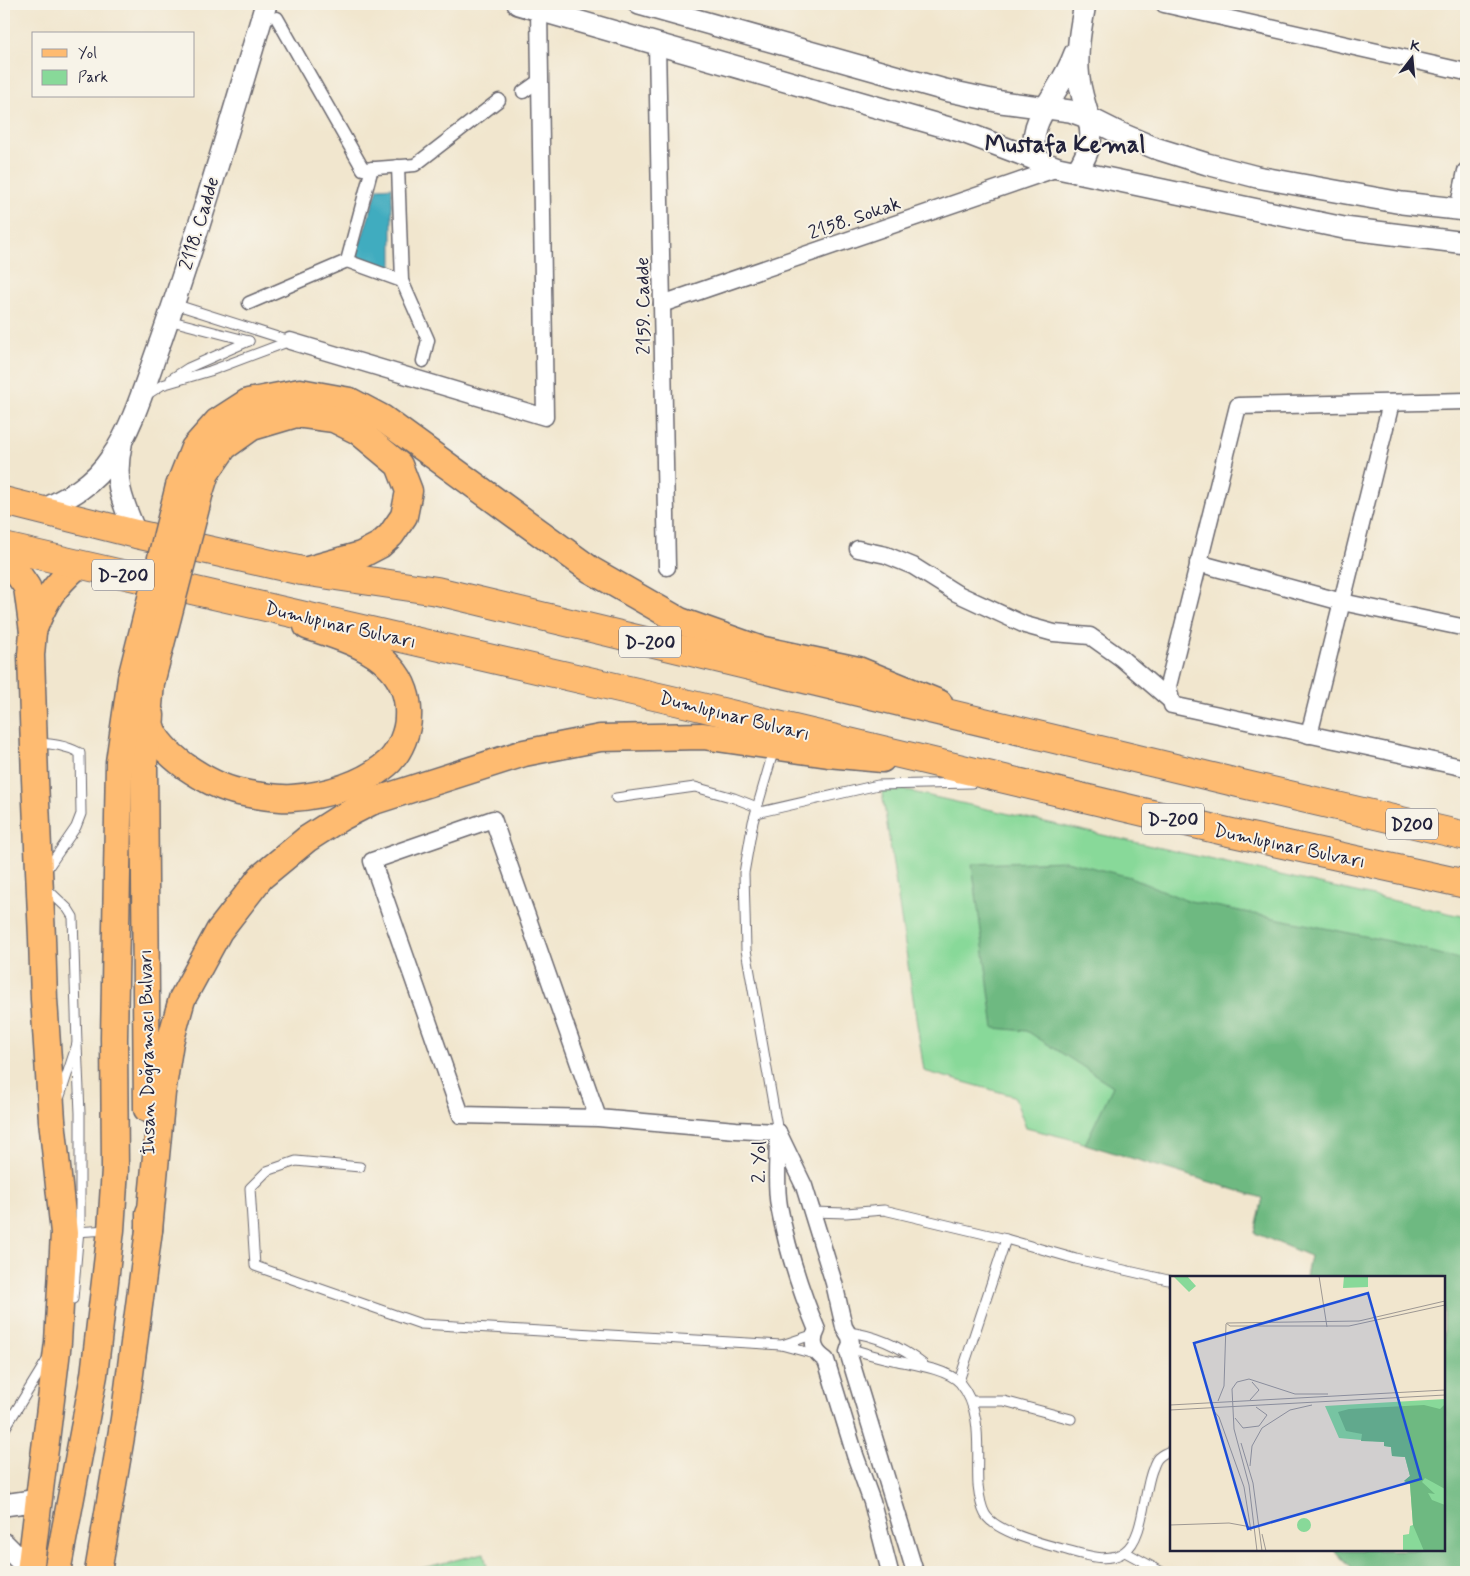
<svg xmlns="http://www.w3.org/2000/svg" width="1470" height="1576" font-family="Mynerve,sans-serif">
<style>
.green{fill:#88d999;stroke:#557e6a}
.forest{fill:#6eb981;stroke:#486e5e}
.water{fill:#40acbf;stroke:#31677d}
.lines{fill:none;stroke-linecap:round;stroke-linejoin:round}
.service-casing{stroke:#6a676e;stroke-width:11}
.pedestrian-casing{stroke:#6a676e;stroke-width:15}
.minor-casing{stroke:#6a676e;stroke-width:19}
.tertiary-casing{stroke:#6a676e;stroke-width:24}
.primary-casing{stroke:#6a676e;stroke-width:29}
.trunk-casing{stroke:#6a676e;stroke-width:30}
.service{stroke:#fff;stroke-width:9}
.pedestrian{stroke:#fff;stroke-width:12}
.minor{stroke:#fff;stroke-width:16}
.tertiary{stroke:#fff;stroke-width:21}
.primary{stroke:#febb71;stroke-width:26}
.trunk{stroke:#febb71;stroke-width:28}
.primary-bridge-casing{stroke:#6a676e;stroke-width:29;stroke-linecap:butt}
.primary-bridge{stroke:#febb71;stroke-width:26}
.labels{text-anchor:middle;stroke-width:4;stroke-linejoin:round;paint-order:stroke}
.shield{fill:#f7f3e8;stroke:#62616f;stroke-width:1}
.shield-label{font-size:18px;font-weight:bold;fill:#22223b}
.street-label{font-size:19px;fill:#22223b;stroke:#f7f3e8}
.district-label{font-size:24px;font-weight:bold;fill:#22223b;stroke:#f7f3e8}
.inset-road{fill:none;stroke:#9e9893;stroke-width:1}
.view{fill:#1d4ed8;fill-opacity:0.15;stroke:#1d4ed8;stroke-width:2.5}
.inset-edge{fill:none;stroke:#22223b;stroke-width:2.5}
</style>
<rect width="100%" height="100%" fill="#f7f3e8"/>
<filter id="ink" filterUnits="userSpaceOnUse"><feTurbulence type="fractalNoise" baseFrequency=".02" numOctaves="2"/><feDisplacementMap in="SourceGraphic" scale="10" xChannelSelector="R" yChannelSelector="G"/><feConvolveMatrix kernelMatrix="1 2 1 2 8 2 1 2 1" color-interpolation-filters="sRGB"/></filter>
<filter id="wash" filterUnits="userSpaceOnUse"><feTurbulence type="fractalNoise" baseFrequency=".0096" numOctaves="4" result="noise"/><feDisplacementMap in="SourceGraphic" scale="20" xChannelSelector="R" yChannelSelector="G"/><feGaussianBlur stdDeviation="1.12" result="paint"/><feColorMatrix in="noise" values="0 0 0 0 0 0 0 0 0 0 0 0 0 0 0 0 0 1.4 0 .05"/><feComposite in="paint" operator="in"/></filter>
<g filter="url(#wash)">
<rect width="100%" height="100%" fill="#f1e6ce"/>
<g class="green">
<polygon points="881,785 1466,917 1466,1572 1355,1572 1334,1550 1444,1550 1444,1277 1306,1277 1310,1256 1255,1233 1263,1198 1067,1138 1026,1128 1014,1096 924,1071"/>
<polygon points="484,1553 488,1572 406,1572"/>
</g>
<polygon class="forest" points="1066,861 1130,877 1185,900 1389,941 1466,961 1466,1572 1355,1572 1334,1550 1444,1550 1444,1277 1306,1277 1310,1256 1255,1233 1263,1198 1085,1144 1113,1086 1027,1031 994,1028 972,864"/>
<polygon class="water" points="392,187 392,269 356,256 378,188"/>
</g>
<g filter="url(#ink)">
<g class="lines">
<defs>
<g id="service">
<polyline points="174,304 290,341"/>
<polyline points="168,320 249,341"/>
<polyline points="171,379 188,368 249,341"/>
<polyline points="145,396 162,385 210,371 290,341"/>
<path d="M37,743C53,744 65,745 80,753L81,814L76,827L45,872"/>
<polyline points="774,749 753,822 744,873 746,950 778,1132"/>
<polyline points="616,798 695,787 734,798 757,807"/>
<polyline points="756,813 878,785 972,783"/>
<polyline points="45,887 68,909 73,917 77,1044 60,1096"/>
<polyline points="360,1167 296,1161 267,1171 250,1188 255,1266 421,1324 781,1345 818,1355"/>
<polyline points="812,1212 846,1213 884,1210 1006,1239 1076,1259 1168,1280"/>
<polyline points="74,1232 109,1230"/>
<polyline points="73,1299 80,1218 80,1113 77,1044"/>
<path d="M848,1332C875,1335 901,1347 923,1364"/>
<polyline points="782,1345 815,1334"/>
<path d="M849,1348C864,1353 878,1357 893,1360C911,1364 948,1369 960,1383C984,1412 976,1451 978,1485C979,1494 980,1505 985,1514C995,1532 1043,1544 1063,1549C1082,1554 1107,1564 1124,1552C1145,1538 1143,1490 1153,1468C1154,1465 1156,1460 1158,1458C1161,1455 1167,1452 1171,1451"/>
<polyline points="959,1381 1006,1239"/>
<polyline points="972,1401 1004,1401 1071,1419"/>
<polyline points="4,1430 47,1360"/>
<polyline points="1125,1552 1162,1572"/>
</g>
<g id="pedestrian">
<polyline points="277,18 363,169 415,165 499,100"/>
<polyline points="523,92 540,80"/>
<polyline points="398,166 402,281 428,340 423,361"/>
<polyline points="347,261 402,281"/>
<polyline points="249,303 347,261 372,168"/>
</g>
<g id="minor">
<polyline points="1164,4 1466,72"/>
<polyline points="657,44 667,567"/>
<polyline points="1458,210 1466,171"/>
<polyline points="662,304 1058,168"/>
<polyline points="290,341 545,417 539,10"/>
<polyline points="1466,401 1238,406 1168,686 1172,705 1466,768"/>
<polyline points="858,549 886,555 913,566 956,593 1025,625 1054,633 1090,636 1121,658 1171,701"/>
<polyline points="1198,563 1342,602 1466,628"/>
<polyline points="1309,735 1391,403"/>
<polyline points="598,1118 493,819 372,861 461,1115 598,1118 736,1130 778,1132"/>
<polyline points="778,1132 804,1186 834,1283 844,1327 850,1337 851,1343 848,1352 915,1572"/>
<path d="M778,1137C778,1159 775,1183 779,1206C787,1248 800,1290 817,1330C810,1343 815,1353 826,1360L855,1455L872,1502L890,1572"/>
</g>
<g id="tertiary">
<polyline points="518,4 963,132 1058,168 1344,228 1466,243"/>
<polyline points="639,4 945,90 1001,102 1070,111 1089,118 1117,132 1155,148 1207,164 1257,177 1402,203 1466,210"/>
<path d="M1037,161C1028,131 1040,116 1055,92C1063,79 1070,67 1075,53"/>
<path d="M1076,172C1107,128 1080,114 1078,69C1077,47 1081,26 1085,4"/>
<path d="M121,445C113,482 122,501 136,534"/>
<path d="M43,510C71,496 93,485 111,458C134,426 147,377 161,340C200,229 232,116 266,4"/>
<polyline points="4,1505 39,1500"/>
<polyline points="4,1544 30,1570"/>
</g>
<g id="primary">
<polyline points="179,486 194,448 217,422 248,402 300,392 350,401 382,418 591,570 680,621 759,649 858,670 939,703"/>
<polyline points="200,492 206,473 224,447 252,427 296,414 334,419 358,431 399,465 409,491 404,516 391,535 380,545 361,555 304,571"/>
<polyline points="4,556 7,558 27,587 33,632 31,655 35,779 42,938 44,999 52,1120 64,1233 58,1342 30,1572"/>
<path d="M33,631C45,600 53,587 78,565"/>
<path d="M151,715C151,718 150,723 151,726C155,742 173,757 185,766C201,777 220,788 239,792C253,795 279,799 292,798C325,796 366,784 390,761C400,751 408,731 408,717C409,699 403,681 391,668C371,645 335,636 307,626"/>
<polyline points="147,1109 144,764 151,683"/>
<polyline points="149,1230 162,1093 170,1042 182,999 219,931 261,877 307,839 340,818 371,802 524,753 600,738 703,736 828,754 882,759"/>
<polyline points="57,1572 94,1375 111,1230 115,1169 114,1038 119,762 131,678"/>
<polyline points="98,1572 124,1419 149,1230 149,1213"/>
</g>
<g id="trunk">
<polyline points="4,501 136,534 302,571 437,591 1238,783 1466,836"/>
<polyline points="4,547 676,701 1228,832 1466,884"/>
</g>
</defs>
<use href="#service" class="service-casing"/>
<use href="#pedestrian" class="pedestrian-casing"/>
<use href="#minor" class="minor-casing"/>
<use href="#tertiary" class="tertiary-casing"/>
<use href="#primary" class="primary-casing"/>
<use href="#trunk" class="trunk-casing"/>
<use href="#service" class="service"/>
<use href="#pedestrian" class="pedestrian"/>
<use href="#minor" class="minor"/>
<use href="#tertiary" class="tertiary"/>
<use href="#primary" class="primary"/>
<use href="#trunk" class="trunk"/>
<defs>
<g id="primary-bridge">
<polyline points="131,678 179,486"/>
<polyline points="151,683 200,492"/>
</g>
</defs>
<use href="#primary-bridge" class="primary-bridge-casing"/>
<use href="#primary-bridge" class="primary-bridge"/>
</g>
</g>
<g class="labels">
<g class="shield">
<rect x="92" y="559.5" width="62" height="31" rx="4"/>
<rect x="619" y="626.5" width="62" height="31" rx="4"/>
<rect x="1142" y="803.5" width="62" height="31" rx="4"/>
<rect x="1386" y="808.5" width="52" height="31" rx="4"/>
</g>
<g class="shield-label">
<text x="123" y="581">D-200</text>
<text x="650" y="648">D-200</text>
<text x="1173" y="825">D-200</text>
<text x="1412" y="830">D200</text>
</g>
<g class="street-label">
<text transform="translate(854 217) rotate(-19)" y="7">2158. Sokak</text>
<text transform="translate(198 223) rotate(-73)" y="7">2118. Cadde</text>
<text transform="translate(642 306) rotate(-91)" y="7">2159. Cadde</text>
<text transform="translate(341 624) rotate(13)" y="7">Dumlupınar Bulvarı</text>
<text transform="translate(735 715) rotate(14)" y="7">Dumlupınar Bulvarı</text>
<text transform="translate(1290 845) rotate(12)" y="7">Dumlupınar Bulvarı</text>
<text transform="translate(146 1052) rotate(-91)" y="7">İhsan Doğramacı Bulvarı</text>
<text transform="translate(758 1162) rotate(-89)" y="7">2. Yol</text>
</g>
<g class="district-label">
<text x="1065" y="152">Mustafa Kemal</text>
</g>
</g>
<g transform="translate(1170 1276)">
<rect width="275" height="275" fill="#f1e6ce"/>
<path d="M3,0H17L26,10L19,16ZM198,0V11L173,12L174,0ZM275,123V275H233V259L239,258L240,250L243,249L240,208L234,205L240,200L235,181L222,180L221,171L214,170V166L169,162L155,130ZM127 249a7 7 0 1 1 14 0a7 7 0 1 1-14 0Z" fill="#88d999"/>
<path d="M275,128V213L255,202L252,206L265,218L258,217L262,224L275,229V275H254L243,249L240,208L234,205L240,200L235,181L222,180L221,171L214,170V166L191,165L192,158L176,155L168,136L179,133L254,129L270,133Z" fill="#6eb981"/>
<path class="inset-road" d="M149,0L157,51M56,47L60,50H179L275,29M57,47L189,45L275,25M80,124L89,114L82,106M48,125L54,110L56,48M0,129L275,114M42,133L49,141L74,211L81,255M0,134L275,119M65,142L73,152L89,150L97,139L86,131M71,167L83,207L92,275M80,190L82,170L92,152L120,134L142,129M0,249L59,247L81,251M92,258L96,275M87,275L79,209L64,153L62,113L67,106L79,103L125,118H158"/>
<path class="view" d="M198,17L251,203L78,253L24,67Z"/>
<rect width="275" height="275" class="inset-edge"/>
</g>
<rect width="1470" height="1576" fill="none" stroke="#f7f3e8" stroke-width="20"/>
<rect x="32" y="32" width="162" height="65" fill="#f7f3e8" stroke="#a29fa3"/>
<rect x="42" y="49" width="25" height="8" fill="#febb71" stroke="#a29fa3"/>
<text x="78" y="58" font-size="15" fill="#22223b">Yol</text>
<rect x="42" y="70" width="25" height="15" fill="#88d999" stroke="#a29fa3"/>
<text x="78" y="82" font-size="15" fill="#22223b">Park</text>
<g transform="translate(1412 58) rotate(16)" stroke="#f7f3e8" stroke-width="4" paint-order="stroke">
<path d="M0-4L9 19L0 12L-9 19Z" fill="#22223b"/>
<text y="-8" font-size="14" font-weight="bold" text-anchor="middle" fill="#22223b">K</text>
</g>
</svg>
